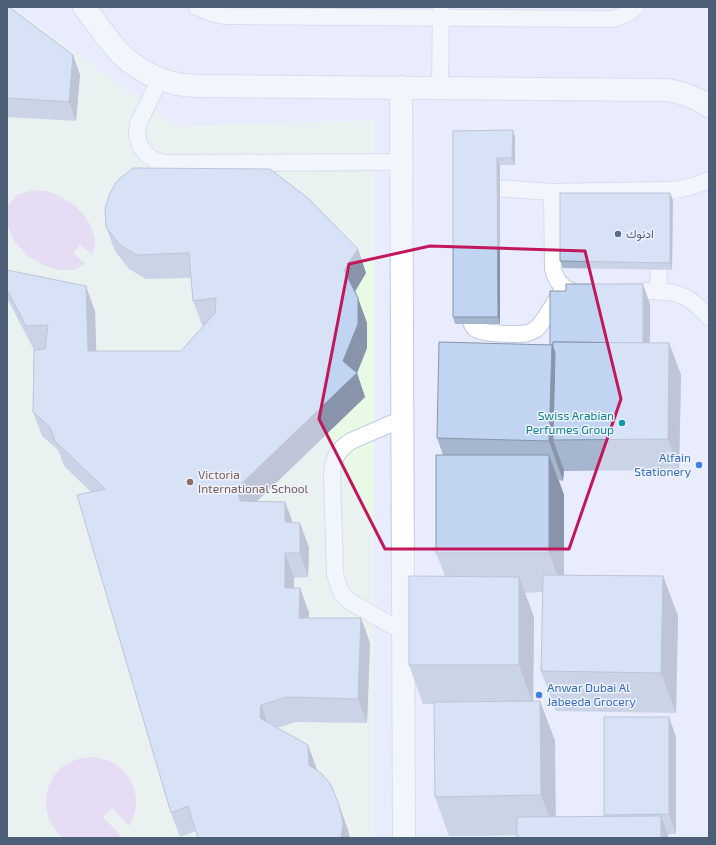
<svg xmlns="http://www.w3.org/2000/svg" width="716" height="845" font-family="'Exo 2',Vazirmatn,sans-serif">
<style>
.education{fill:#e8f9e5}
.green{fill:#e3c7ea}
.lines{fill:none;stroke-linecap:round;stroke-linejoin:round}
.service-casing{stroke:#c1cadf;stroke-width:18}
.minor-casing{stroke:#c1cadf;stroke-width:24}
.tertiary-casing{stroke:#c1cadf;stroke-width:24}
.service{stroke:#fff;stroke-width:16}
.minor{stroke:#fff;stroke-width:22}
.tertiary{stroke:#fff;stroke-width:22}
.wall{fill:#a6b6cf}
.shaded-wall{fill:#8794a9}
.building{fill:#c1d4f1;stroke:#8794a9}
.marked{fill:none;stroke:#c2185b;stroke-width:3;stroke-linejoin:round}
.service-dot{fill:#5c6f8a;stroke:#eff2ff;stroke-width:1.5}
.culture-dot{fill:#0f9aa8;stroke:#eff2ff;stroke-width:1.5}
.shop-dot{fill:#3f7fe0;stroke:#eff2ff;stroke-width:1.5}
.education-dot{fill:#8d6e63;stroke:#eff2ff;stroke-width:1.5}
.labels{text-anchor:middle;stroke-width:3;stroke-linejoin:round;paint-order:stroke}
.service-label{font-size:12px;fill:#4e5e75;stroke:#eff2ff;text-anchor:start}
.culture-label{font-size:12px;fill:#0d838f;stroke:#eff2ff;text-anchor:end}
.shop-label{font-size:12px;fill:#366cbe;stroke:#eff2ff;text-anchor:end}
.education-label{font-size:12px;fill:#785e54;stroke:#eff2ff;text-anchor:start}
</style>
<rect width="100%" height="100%" fill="#e9ecfc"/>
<polygon class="education" points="7,7 13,7 176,126 375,120 373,838 7,838"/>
<g class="green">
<path d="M34,190C39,191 47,190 52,193C72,200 92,218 95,240C96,245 93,250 92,255L80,244L73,253L85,264L74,270H58L43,265L28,256L13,240L7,222L8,206L16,195Z"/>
<path d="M91,757C101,758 110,760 118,766C130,774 137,791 136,805C136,812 133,819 129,826L112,808L103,817L121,836L118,838H63C40,820 40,782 65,765C73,760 81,758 91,757Z"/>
</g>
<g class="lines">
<defs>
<g id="service">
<path d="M197,7L211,13L225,16L612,19C621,17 629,14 636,7"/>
<polyline points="160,79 138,124 137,135 140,146 147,155 156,161 167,163 401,162"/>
<polyline points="440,88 441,9"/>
<path d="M479,188L482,187L552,192L663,190C680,191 694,186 709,180"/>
<path d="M552,192L553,269C556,281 562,289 574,292"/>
<path d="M625,292C646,292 671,287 690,300C697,305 703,311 709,317"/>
<polyline points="658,292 660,247"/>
<path d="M470,303C470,311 468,323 476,329C482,334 520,335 528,333C531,332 534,330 536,329C545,321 557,298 564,288"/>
<polyline points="402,419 351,441 343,447 336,456 333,466 332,476 335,574 338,584 342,594 349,601 403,632"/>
</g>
<polyline id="minor" points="401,87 404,838"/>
<path id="tertiary" d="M84,7C96,22 107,39 120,53C135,68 156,79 177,84C183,85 189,85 195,86L667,90C684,93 695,97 709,106"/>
</defs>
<use href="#service" class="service-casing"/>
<use href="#minor" class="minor-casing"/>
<use href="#tertiary" class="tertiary-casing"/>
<use href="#service" class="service"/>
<use href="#minor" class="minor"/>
<use href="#tertiary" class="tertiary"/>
</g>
<g class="wall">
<polygon points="7,7 73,55 80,75 76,121 7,117"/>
<polygon points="453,131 515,137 515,165 500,165 500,324 455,324 453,317"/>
<polygon points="670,193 673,200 672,270 563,268 560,261"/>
<polygon points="106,227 358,249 366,273 355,292 367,323 367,348 357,373 365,397 257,501 285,502 293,523 300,523 309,548 308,577 294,578 294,588 300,588 309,613 309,618 361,618 370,643 367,723 296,722 277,728 308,745 317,770 339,805 348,830 350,838 198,838 196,831 180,837 171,813 91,492 64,466 58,450 42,436 33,412 34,350 7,298 7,270 95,311 96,351 181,351 205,325 202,325 193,301 191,278 146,279 129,269 115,251"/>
<polygon points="650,304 650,343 669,343 681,375 679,470 564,471 564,470 563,481 559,480 564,495 564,575 663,576 678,616 676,713 556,711 541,671 543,592 525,593 534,617 533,701 540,701 555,741 555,817 604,817 604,815 676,737 676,834 449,836 435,797 434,704 423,704 409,665 445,576 436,553 443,455 437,438 550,345"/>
</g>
<g class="shaded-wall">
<polygon points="73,55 80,75 76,121 69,102"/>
<polygon points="513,130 515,137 515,165 512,158"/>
<polygon points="497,158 500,165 500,324 498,317"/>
<polygon points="670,193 673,200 672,270 670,263"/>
<polygon points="358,249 366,273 353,294 344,270"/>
<polygon points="643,284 650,304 650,366 643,347"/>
<polygon points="86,286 95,311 97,375 88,351"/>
<polygon points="358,298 367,323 367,348 357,373 365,397 246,512 240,501 237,488 343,361"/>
<polygon points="669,343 681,375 679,470 668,439"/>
<polygon points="552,345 566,385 553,440 564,470 563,481 549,441"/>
<polygon points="549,455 564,495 564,592 549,553"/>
<polygon points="285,502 294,526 285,522"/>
<polygon points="300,523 309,548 308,577 300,553"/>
<polygon points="285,553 294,578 294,613 285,588"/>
<polygon points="663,576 678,616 676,713 661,673"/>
<polygon points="519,577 534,617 533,705 519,665"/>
<polygon points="300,588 309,613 308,643 299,618"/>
<polygon points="361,618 370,643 367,723 358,699"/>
<polygon points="540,701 555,741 556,835 541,795"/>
<polygon points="261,705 270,730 260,718"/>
<polygon points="669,717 676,737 676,834 669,814"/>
<polygon points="308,745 317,770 318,790 309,765"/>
<polygon points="339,805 348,830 350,838 341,838"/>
<polygon points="661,816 669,838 661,838"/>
</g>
<g class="building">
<polygon points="7,7 9,7 73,55 69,102 7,98"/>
<polygon points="513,130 512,158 497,158 498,317 453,317 453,131"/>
<polygon points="133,168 270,169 308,198 358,249 344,270 358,298 358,324 343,361 357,373 237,488 240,501 285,502 285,522 300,523 300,553 285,553 285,588 300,588 299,618 361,618 358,699 287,697 261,705 260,718 308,745 309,765 322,774 331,785 339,805 343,823 341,838 198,838 188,806 171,813 77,495 105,489 55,441 50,427 33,412 34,350 45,349 48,325 26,326 7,290 7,270 86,286 88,351 181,351 215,313 216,298 193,301 189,253 137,255 120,245 106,227 105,208 110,193 117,181"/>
<polygon points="560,193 670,193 670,263 560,261"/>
<polygon points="566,284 643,284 643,343 553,342 553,346 552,345 550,345 550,291 566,291"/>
<polygon points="439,342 552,345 549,441 437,438"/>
<polygon points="553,342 669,343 668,439 553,440 555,353 553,347"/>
<rect x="436" y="455" width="113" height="98"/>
<polygon points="543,575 663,576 661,673 541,671"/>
<polygon points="409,576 519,577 519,665 409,665"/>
<polygon points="540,701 541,795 435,797 434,702"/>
<polygon points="604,717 669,717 669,814 604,815"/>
<polygon points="661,816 661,838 517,838 517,817"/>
</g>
<path d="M0 0H716V845H0ZM430,246L585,251L621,399L569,549H385L319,419L349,264Z" fill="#e9ecfc" fill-opacity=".55" fill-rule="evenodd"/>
<path class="marked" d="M430,246L585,251L621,399L569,549H385L319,419L349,264Z"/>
<circle class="service-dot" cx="618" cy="234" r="4"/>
<circle class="culture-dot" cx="622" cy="423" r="4"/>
<g class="shop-dot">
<circle cx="699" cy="465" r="4"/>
<circle cx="539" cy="695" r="4"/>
</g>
<circle class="education-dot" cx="190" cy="482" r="4"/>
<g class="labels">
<g class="service-label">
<text x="626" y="238">ادنوك</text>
</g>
<g class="culture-label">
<text x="614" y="420">Swiss Arabian<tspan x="614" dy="14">Perfumes Group</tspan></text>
</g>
<g class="shop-label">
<text x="691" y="462">Alfain<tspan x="691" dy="14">Stationery</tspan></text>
<text x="547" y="692" text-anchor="start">Anwar Dubai Al<tspan x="547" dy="14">Jabeeda Grocery</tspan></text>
</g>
<g class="education-label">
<text x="198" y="479">Victoria<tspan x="198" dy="14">International School</tspan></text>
</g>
</g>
<rect width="716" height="845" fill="none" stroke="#4d5f76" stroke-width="16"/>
</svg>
